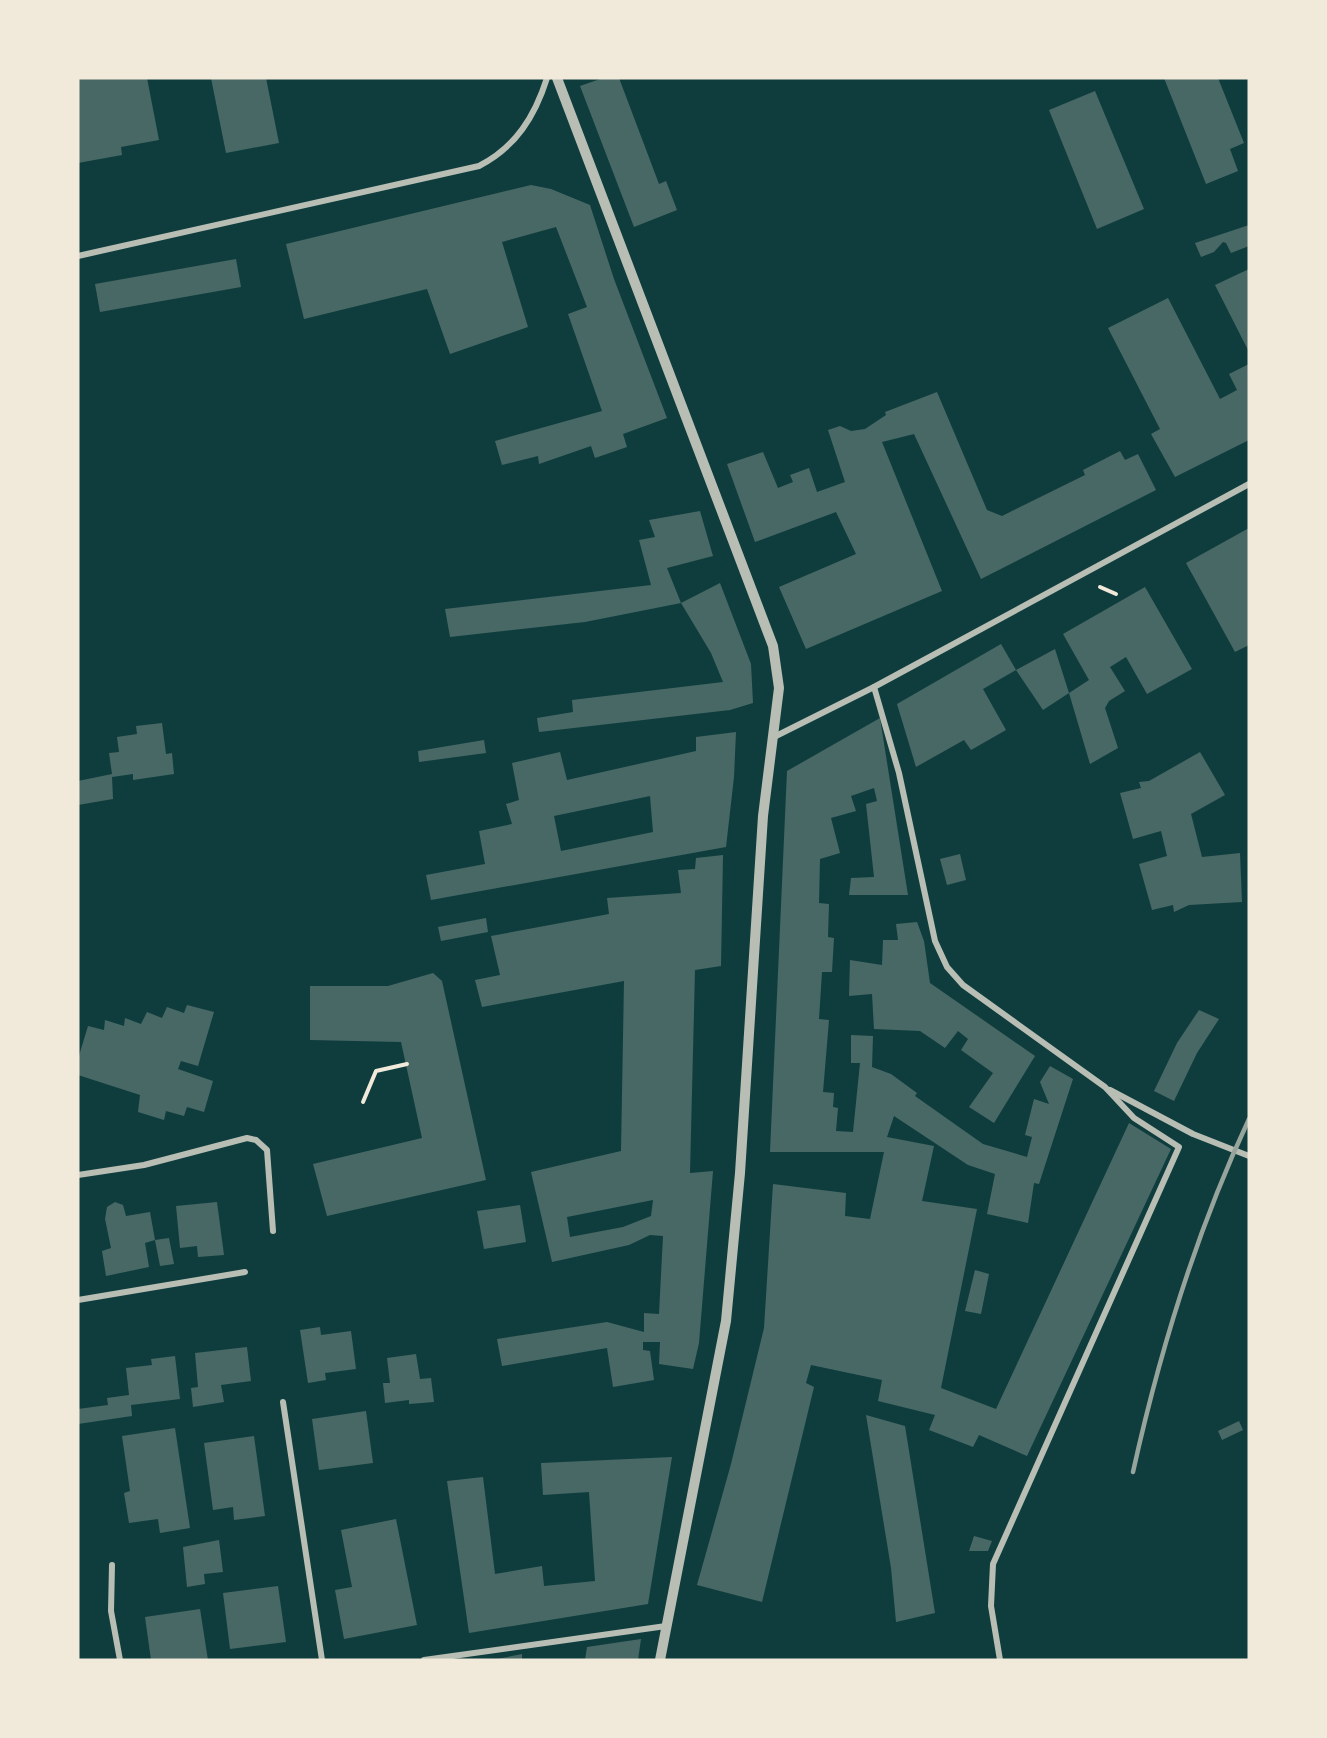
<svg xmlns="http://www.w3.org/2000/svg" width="1327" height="1738" font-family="Rubik,sans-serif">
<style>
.building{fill:#486865;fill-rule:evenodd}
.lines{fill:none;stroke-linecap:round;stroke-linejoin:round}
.path{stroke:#f1e9da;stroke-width:4}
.minor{stroke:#b8beb3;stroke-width:6}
.tertiary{stroke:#b8beb3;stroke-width:10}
.rail{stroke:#97a49c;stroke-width:4.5}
</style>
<rect width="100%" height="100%" fill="#0f3d3e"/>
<g class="building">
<polygon points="78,78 147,78 159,140 121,147 122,155 78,163"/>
<polygon points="211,78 266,78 279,143 226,153"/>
<polygon points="603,78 619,78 659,184 666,181 677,210 634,227 580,86"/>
<polygon points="1164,78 1218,78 1244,143 1230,149 1238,171 1206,184"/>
<polygon points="1095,91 1144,209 1097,229 1049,110"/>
<polygon points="531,185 551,189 590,205 614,279 667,418 623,434 627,447 595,458 591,446 539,464 538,456 502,465 495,441 602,411 568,314 587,307 556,227 502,242 528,327 450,354 427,289 304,319 286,244"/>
<polygon points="1249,225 1249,246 1231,253 1226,243 1223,242 1214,252 1201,257 1195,243"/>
<polygon points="236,259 241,287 100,312 95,284"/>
<polygon points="1249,269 1249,352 1215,285"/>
<polygon points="1168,298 1220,399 1237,390 1229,374 1249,364 1249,440 1175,477 1151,434 1160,429 1108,328"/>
<polygon points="937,392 987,510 1002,516 1085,475 1083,470 1120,451 1125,460 1138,454 1156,490 981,579 914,434 882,442 942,591 806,649 779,587 856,554 836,512 755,542 727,464 763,452 778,488 793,482 790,475 809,468 817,492 845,482 828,430 840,426 851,431 865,429 886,415 885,412"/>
<polygon points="700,511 713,556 667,568 681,603 720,583 751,664 753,703 730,710 539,732 537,718 573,712 572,700 723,682 711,653 681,603 585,622 450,637 445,609 651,585 639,540 655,537 649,520"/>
<polygon points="1249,528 1249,645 1235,652 1186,563"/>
<polygon points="1145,587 1192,669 1147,694 1126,657 1110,667 1125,691 1109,701 1105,708 1118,748 1090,764 1069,693 1089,680 1063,634"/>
<polygon points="1001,644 1016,670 1055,649 1069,693 1043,710 1016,670 983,689 1006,730 971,750 964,740 916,767 897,704"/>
<polygon points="880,718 908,895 849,895 851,878 874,877 866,804 877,801 874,788 851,796 856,811 831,818 840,853 820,859 819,903 829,904 828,937 834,938 832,972 822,972 819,1019 829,1020 823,1092 834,1093 833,1107 838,1108 836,1131 853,1132 860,1063 851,1063 851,1035 873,1036 872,1067 891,1074 917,1093 915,1096 983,1144 1027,1157 1032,1137 1025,1135 1034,1099 1049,1104 1040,1082 1050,1066 1073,1079 1039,1184 1034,1183 1028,1223 987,1214 995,1174 968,1165 894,1116 887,1137 934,1146 922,1201 977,1209 941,1388 996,1409 1129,1123 1171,1149 1027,1456 979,1435 973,1447 929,1430 935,1415 878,1401 882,1380 811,1365 806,1383 814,1387 762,1602 697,1585 731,1464 764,1328 773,1184 846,1193 845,1216 870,1219 884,1152 770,1152 787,771"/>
<polygon points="162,723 166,754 172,753 174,774 133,780 133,774 112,777 113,799 78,805 78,781 112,774 109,753 119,752 117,737 137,734 136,726"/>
<path d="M736,732L734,777L726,847L431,900L426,875L485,864L479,831L512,824L506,804L519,800L512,763L560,752L567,780L696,751V737ZM650,796L653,832L561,851L554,816Z"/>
<polygon points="484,740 486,753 419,762 418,751"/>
<polygon points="1200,752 1225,795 1191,814 1202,857 1240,853 1242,902 1189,905 1174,912 1173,905 1152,910 1139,864 1167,856 1161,831 1133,839 1120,793 1141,788 1139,782 1149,781"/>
<polygon points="960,854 966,880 947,885 940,859"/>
<path d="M723,855L721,966L695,970L690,1173L713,1171L699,1343L693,1369L659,1364L660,1342H643V1350L650,1351L654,1380L613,1387L607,1348L502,1366L497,1339L607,1322L644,1332V1313L659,1314L663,1236L650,1235L629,1245L552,1262L531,1172L621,1151L624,981L482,1007L475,980L500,975L491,936L609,914L607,898L681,893L678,870L695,869L696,858ZM653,1200L651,1216L623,1227L570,1237L567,1217Z"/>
<polygon points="486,918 488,932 441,941 438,927"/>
<polygon points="917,922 924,941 930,983 1035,1056 994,1123 969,1107 993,1073 961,1050 968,1039 958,1031 945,1048 920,1031 874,1029 872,994 849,996 850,960 882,965 883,940 898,940 896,924"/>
<polygon points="433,973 442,981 486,1180 327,1216 313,1164 422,1138 401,1042 310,1040 310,986 388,986"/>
<polygon points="187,1005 214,1012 198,1066 181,1061 178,1069 213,1081 204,1112 187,1107 184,1116 166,1111 164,1120 138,1112 140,1095 78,1075 78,1059 88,1026 104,1030 105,1020 124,1026 125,1018 141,1024 147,1012 162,1018 167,1007 184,1013"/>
<polygon points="1199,1010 1219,1019 1197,1053 1174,1101 1154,1091 1177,1043"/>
<polygon points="115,1202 123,1205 126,1216 150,1212 155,1240 145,1243 149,1267 106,1276 102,1251 111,1248 105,1219 107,1207"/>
<polygon points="217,1202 224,1255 198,1257 197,1246 180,1248 176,1206"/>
<polygon points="520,1205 526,1242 484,1249 477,1211"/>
<polygon points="169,1238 174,1264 160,1266 155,1240"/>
<polygon points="975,1270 989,1274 981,1314 965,1311"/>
<polygon points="320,1327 321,1335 351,1331 356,1369 325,1373 326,1380 308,1383 300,1330"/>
<polygon points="247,1347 251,1381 221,1385 224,1402 193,1407 191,1388 198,1387 195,1353"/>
<polygon points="416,1354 420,1379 431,1378 434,1402 409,1404 409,1400 385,1403 383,1383 390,1383 387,1358"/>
<polygon points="175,1356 180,1399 131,1405 132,1416 78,1424 78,1409 108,1405 107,1398 129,1395 126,1368 152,1365 151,1359"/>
<polygon points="366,1411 373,1463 319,1470 312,1419"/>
<polygon points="866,1415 905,1426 935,1613 896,1622 891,1568"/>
<polygon points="1239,1421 1243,1430 1222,1440 1218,1431"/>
<polygon points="175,1428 190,1528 160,1533 158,1519 129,1523 124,1493 130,1491 122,1436"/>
<polygon points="254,1436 265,1516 234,1520 233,1507 213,1510 204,1443"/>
<polygon points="672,1457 648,1604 469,1633 447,1481 483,1477 495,1574 542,1566 544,1586 595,1581 589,1492 543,1495 541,1463"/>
<polygon points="396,1519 417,1625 344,1639 335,1590 352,1587 341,1530"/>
<polygon points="974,1536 992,1541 988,1551 969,1551"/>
<polygon points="219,1540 223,1572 204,1574 205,1584 187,1587 183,1547"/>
<polygon points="278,1586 286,1642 230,1649 223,1593"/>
<polygon points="200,1609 208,1660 151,1660 145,1617"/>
<polygon points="641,1639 638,1660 585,1660 587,1647"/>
<polygon points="522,1654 522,1660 497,1660 497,1659"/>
</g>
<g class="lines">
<g class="path">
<polyline points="1100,587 1116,594"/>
<polyline points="363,1102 376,1071 407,1064"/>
</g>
<g class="minor">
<path d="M78,256L479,166C516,147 535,116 547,78"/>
<polyline points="874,687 899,773 935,941 947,967 963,985 1105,1087 1134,1118 1179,1147 993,1564 991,1606 1000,1660"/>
<polyline points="774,737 874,687 1249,484"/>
<polyline points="1110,1090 1193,1134 1249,1156"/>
<polyline points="78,1175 144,1165 247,1138 256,1140 267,1150 273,1231"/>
<polyline points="78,1300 245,1272"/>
<polyline points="283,1402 322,1660"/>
<polyline points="112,1565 111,1611 120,1660"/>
<polyline points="424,1660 666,1626"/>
</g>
<polyline class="tertiary" points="557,78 773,646 779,688 763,816 740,1173 726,1321 660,1660"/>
<path class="rail" d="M1133,1472C1160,1350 1196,1232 1249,1119"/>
</g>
<rect width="1327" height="1738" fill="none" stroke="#f1e9da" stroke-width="159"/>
</svg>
